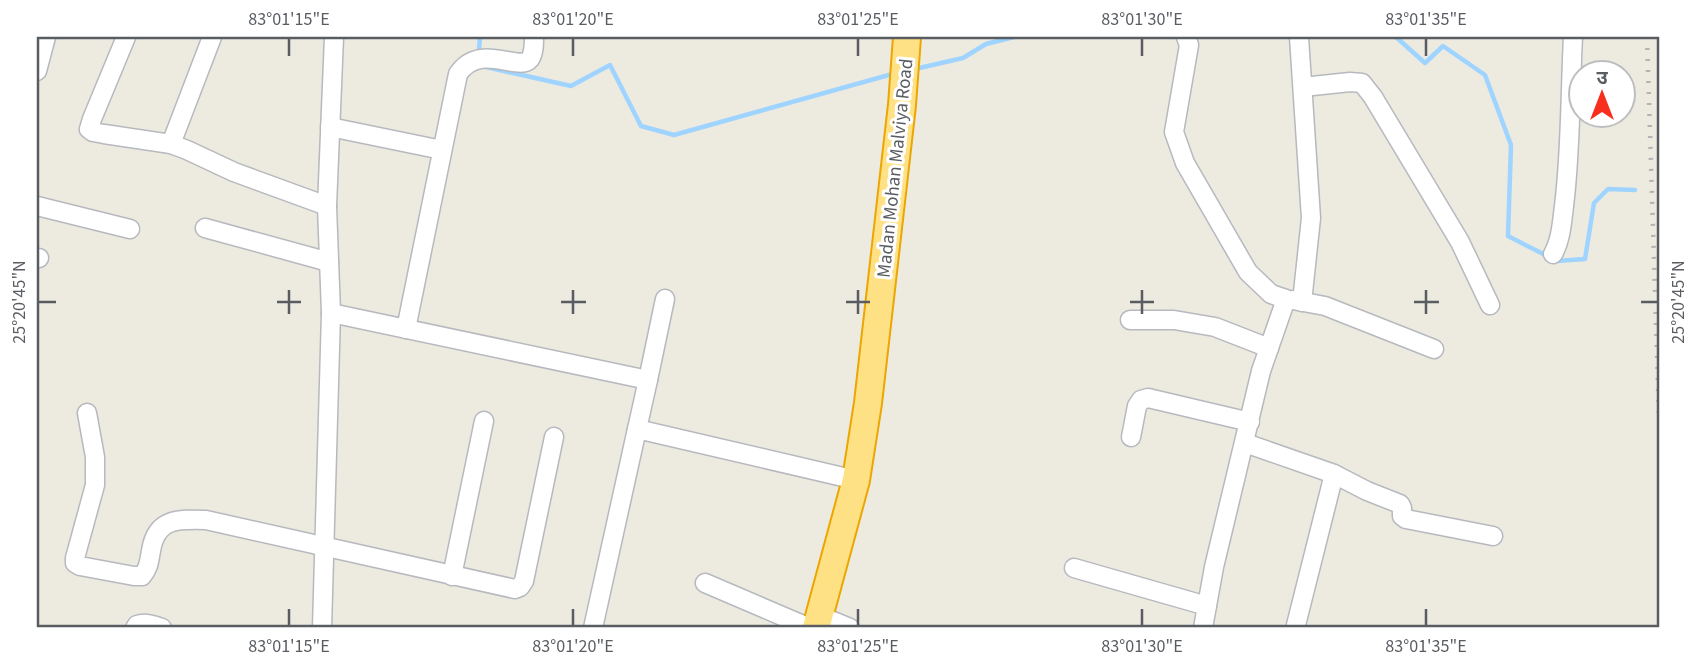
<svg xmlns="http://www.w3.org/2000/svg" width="1697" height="665" font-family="'Source Sans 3','Noto Sans Devanagari',sans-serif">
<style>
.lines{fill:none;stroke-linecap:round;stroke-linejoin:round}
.stream{stroke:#9ed4ff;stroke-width:4.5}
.minor-casing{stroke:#b6b9be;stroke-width:21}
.highway-casing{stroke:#eda500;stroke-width:30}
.minor{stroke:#fff;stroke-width:18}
.highway{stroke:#ffe185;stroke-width:26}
.rail{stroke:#b2b3b3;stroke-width:4.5;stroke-dasharray:2 9;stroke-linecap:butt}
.ticks{fill:none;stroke:#595d62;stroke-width:2.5}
.labels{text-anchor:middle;stroke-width:6;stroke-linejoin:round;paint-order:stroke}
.street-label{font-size:19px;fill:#595d62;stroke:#fff}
.neatline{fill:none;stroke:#595d62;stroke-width:2.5}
.ticks-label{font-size:18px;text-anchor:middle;fill:#595d62}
</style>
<rect width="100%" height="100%" fill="#edeae0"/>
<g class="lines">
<g class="stream">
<polyline points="480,37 479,49 480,53"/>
<polyline points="1396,37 1425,63 1443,46 1485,75 1511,145 1508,236 1557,261 1585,259 1594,203 1608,189 1635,190"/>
<polyline points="485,64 486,67 571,86 610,65 641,126 674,135 896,73"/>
<polyline points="915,69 963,58 986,44 1014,37"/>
</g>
<defs>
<g id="minor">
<polyline points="126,37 92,119 89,129 93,132 104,134 171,144 187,150 234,172 327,206"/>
<polyline points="1186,37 1189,45 1174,132 1185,163 1248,272 1271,294 1286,299 1261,371 1214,567 1203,628"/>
<polyline points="1299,37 1311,218 1302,302"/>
<polyline points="37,71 46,37"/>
<polyline points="1303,87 1350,82 1362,83 1373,97 1460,242 1490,305"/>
<polyline points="330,127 442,150"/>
<polyline points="171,144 212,37"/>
<polyline points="37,206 130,229"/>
<polyline points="205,228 329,262"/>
<path d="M1553,254C1561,240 1562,222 1564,206C1571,150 1570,93 1573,37"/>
<polyline points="37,258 39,258"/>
<polyline points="1293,300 1325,306 1434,349"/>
<polyline points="331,313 648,380 637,429 856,480"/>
<polyline points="1130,320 1174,320 1215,327 1269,348"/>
<path d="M406,329L458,74C480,41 519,73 530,59C534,53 534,44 534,37"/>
<polyline points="648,380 665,299"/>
<path d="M87,413L95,457V485L75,558V563L80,566L134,576H142C149,568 149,561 151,551C156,518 178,519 206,520L515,589L520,587L524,581L554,437"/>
<polyline points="1131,437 1137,406 1141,400 1148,398 1250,422"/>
<polyline points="1245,443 1334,474 1367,491 1400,504 1402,508 1402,516 1406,519 1493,536"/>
<polyline points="1074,568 1207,606"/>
<polyline points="452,576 484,421"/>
<polyline points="705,583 810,628"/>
<polyline points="833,621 850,628"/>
<polyline points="1296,625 1334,474"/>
<path d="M135,628L137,625C145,622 154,625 162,628"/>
<polyline points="322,628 331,313 327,206 334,37"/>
<polyline points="593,628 637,429"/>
</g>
<polyline id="highway" points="816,628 856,480 868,403 902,105 907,37"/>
</defs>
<use href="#minor" class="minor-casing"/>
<use href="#highway" class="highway-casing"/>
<use href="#minor" class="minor"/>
<use href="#highway" class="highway"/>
<polyline class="rail" points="1647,37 1660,450"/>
</g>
<path class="ticks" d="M289,38V56M573,38V56M858,38V56M1142,38V56M1426,38V56M289,290V314M573,290V314M858,290V314M1142,290V314M1426,290V314M38,302H56M277,302H301M561,302H586M846,302H870M1130,302H1154M1414,302H1439M1641,302H1658M289,609V626M573,609V626M858,609V626M1142,609V626M1426,609V626"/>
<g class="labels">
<g class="street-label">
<text transform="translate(894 168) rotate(-84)" y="7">Madan Mohan Malviya Road</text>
</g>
</g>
<rect width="1697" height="665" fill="none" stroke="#ffffff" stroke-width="77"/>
<g transform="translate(1602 94)"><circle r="33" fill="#ffffff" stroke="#bdbec0" stroke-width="2"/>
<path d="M0-5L12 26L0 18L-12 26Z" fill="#f72f1c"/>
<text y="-10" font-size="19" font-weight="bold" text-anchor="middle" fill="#595d62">उ</text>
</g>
<rect x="38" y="38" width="1620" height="588" class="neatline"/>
<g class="ticks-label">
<text x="289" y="25">83°01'15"E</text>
<text x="573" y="25">83°01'20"E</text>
<text x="858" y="25">83°01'25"E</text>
<text x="1142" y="25">83°01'30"E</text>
<text x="1426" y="25">83°01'35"E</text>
<text transform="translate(19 302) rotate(-90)" y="6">25°20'45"N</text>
<text transform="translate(1678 302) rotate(-90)" y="6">25°20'45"N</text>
<text x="289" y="652">83°01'15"E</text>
<text x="573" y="652">83°01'20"E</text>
<text x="858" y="652">83°01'25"E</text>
<text x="1142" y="652">83°01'30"E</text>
<text x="1426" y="652">83°01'35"E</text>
</g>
</svg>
